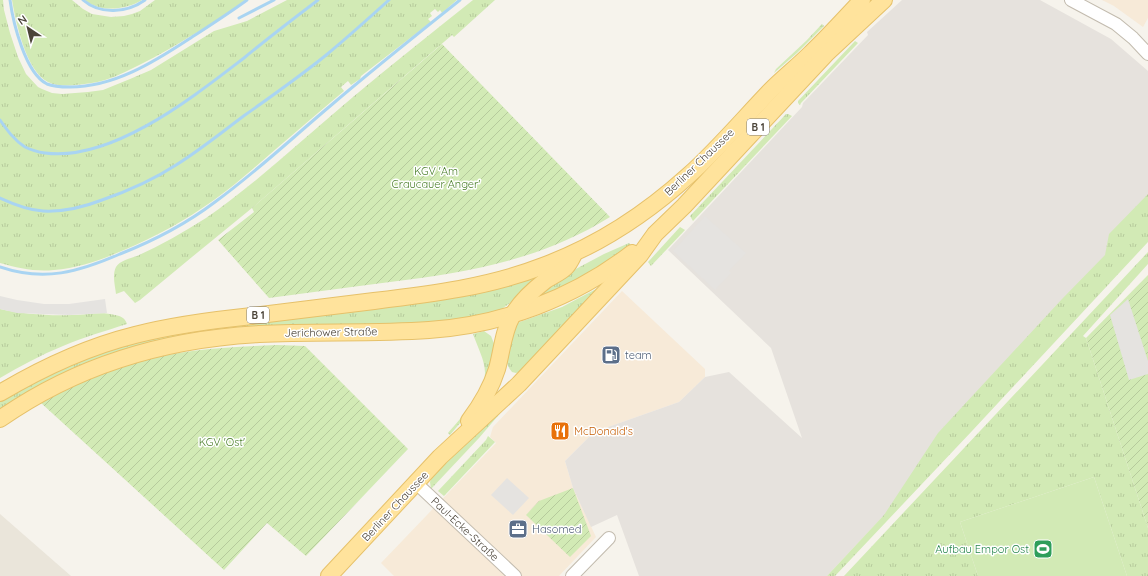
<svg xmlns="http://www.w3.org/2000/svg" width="1148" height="576" font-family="Quicksand,sans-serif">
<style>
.residential{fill:#eae5da}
.commercial{fill:#f7ead8}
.industrial{fill:#e6e2dd}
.grass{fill:url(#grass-tufts)}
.garden{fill:url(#garden-furrows)}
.pitch{fill:#d2eab5}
.parking{fill:#e5e3e0}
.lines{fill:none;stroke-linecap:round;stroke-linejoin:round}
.stream{stroke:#a9d4f2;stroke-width:3}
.minor-casing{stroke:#c2bbae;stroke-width:14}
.major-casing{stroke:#e6c16a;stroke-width:18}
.minor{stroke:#fff;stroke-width:12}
.major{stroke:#ffe39c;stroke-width:16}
.labels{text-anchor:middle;stroke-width:3;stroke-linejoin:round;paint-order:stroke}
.shield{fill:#fff;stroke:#817c74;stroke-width:1}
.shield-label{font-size:10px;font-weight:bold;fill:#4b4439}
.street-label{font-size:11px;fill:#4b4439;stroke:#fff}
.park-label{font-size:11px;fill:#4a7f2a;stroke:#fff}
.service-label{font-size:11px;fill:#4e5e75;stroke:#fff;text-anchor:start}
.food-label{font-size:11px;fill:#c56008;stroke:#fff;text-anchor:start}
.leisure-label{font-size:11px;fill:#27864d;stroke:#fff;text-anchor:end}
</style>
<defs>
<pattern id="grass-tufts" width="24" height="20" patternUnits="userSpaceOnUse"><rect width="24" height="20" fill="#d2eab5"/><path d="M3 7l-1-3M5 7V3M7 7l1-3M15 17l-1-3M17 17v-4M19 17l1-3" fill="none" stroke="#b6ca9c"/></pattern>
<pattern id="garden-furrows" width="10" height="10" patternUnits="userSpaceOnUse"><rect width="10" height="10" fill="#d2eab5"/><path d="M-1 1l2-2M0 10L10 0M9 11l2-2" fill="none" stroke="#b6ca9c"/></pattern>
</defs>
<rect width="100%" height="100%" fill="#f6f3ec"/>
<polygon class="residential" points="0,514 71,576 0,576"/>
<g class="commercial">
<polygon points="1102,0 1148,0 1148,18 1143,27 1114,6"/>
<polygon points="622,291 705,369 705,377 679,402 594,432 565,461 573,488 596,537 559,576 394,576 381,563 496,443 490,437 493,427"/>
</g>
<polygon class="industrial" points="902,0 1040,0 1111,39 1148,71 1148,234 827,576 639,576 617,515 591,527 573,488 565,461 594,432 679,402 705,377 729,372 802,438 771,348 668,250 802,107 803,103 868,35 867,32"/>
<g class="grass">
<path d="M0,0H3L4,10L10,33L18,57L26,74L38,87L42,89L52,93L62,94L88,92L103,90L130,79L151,70L214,31L247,21L287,0H457L442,13L440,10L438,12L435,9L430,13L432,16L428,19L431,22L361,76L360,79L351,85L348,81L341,87L344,91C314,116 284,142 254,168C241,179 228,190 214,200C186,220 155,237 124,250C101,260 78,268 54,270C35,272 18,268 0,263Z"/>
<path d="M12,0H72L83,9L92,14L111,17L124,16L132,14L140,11L155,0H245C225,16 203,29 181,42C163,53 144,63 125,72C118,75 112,78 105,80C95,83 85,84 75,85C66,86 56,86 48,82C26,71 16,23 12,0Z"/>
<path d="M85,0H142C130,8 106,12 93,5C90,4 87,2 85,0Z"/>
<path d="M473,0H495L454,37L452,35L252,208L192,257L140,300L135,303L124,291L116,294C115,285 112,275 116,267C119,261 131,258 137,256C161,245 184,232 206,218C258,182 304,138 353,97C392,64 433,32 473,0Z"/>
<polygon points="822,24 824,26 797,53 774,73 776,69 806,41"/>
<polygon points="855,41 858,43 801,103 800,105 798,103 798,101"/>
<polygon points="786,114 788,114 792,116 693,221 690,216"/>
<polygon points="1148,194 1148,242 972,431 835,576 827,576 884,515 938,433 1062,299 1105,255 1109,234"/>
<polygon points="680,227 685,230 651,266 648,262"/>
<polygon points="629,243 631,245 628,249 604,266 537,300 536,297 557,279 604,254"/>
<polygon points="1148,252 1148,264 1083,336 1086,338 1148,528 1148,576 1127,576 1094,477 960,522 978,576 844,576"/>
<polygon points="546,271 510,303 499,311 450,322 239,329 0,411 0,400 59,367 143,338"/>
<path d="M598,288L520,372L516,373L512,372C499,357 511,339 517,323L562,307Z"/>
<path d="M0,309C22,314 49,316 72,315C86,315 101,311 115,315C121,316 125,318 127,324C105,331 84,337 63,346C41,355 20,366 0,378Z"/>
<path d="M484,331L491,336L495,346L489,374L466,416L450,435L448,433C460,419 485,392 485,373C485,360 477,346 473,334Z"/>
<polygon points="515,396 479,438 431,489 430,482 432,477 484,420"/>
<polygon points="488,436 495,442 444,496 438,491 486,440"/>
</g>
<g class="garden">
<path d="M442,44L610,217C541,260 469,272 390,282C349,287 309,293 269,298L218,240L254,212L252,208Z"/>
<polygon points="1148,275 1148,528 1086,338"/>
<path d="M277,345L305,346L408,449L306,556L267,523L224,570L41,403C71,387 101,372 133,363C180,349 229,347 277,345Z"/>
<polygon points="573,488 591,536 570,557 526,515 539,501"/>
</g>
<polygon class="pitch" points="1094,477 1127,576 978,576 960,522"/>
<g class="parking">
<polygon points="705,216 746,253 729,271 731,273 715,290 673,251"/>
<polygon points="0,296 17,300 44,304 69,304 105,299 107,313 69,315 17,313 0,309"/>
<polygon points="1128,299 1148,361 1148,374 1129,380 1110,315"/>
<polygon points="507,478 529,498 513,515 491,495"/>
</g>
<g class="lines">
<g class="stream">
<path d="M10,0C13,22 25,73 47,84C54,87 62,87 70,87C114,87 154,62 189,39C209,26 228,14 247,0"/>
<path d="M83,0C100,15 127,13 145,0"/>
<polyline points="239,18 274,0"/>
<path d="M0,120C7,130 14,140 25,147C31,150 38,152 45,153C112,162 193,97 244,58C268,38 293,19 318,0"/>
<path d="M0,198C13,204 28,210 43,211C63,212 84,207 102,200C128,191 153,180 176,165C200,150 222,132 245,115C272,96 299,77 325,56C347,38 368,19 389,0"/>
<path d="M0,267C44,282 79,272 120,254C153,241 186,224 215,202C255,173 291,139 329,107C372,70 416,35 460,0"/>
</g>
<defs>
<g id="minor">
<polyline points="1071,0 1116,24 1133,38 1148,54"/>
<polyline points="416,483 515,576"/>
<polyline points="572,576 609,538"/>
</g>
<g id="major">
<path d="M0,393C42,368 87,347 135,335C174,325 213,320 252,316C293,311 334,306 374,301C432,294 489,287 543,266C597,246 646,214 689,175C718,149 744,118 771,90C784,77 798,66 811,53C829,36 845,18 862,0"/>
<path d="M0,419C77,365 166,339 259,334C316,331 372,334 429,330C502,325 574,298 632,253"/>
<path d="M469,421C481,405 491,388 497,369C502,351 503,332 512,316C520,302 533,290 546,280C552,276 562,272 566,267C569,264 571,260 573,256"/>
<polyline points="329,576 440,457 519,384 640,255 655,234 684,206 826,54 884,0"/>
</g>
</defs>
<use href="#minor" class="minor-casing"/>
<use href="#major" class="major-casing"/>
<use href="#minor" class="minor"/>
<use href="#major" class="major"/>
</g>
<defs>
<symbol id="fuel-square" viewBox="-11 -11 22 22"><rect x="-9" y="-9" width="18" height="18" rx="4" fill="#5c6f8a" stroke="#fff"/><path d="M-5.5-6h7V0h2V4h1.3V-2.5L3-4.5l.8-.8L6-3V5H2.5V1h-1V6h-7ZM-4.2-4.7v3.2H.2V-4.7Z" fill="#fff"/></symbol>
<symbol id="restaurant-square" viewBox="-11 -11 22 22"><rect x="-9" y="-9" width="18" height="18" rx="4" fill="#e8710a" stroke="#fff"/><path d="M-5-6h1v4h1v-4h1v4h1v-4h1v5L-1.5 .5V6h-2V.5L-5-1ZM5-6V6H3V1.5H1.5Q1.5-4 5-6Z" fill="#fff"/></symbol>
<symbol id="office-square" viewBox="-11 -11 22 22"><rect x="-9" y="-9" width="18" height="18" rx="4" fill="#5c6f8a" stroke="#fff"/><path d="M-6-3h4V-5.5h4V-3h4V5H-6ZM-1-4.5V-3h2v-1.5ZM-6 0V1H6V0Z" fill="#fff"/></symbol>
<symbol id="stadium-square" viewBox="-11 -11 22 22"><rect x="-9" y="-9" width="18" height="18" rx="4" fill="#2e9e5b" stroke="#fff"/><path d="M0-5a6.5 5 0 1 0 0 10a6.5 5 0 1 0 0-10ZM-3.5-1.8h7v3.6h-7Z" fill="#fff"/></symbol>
</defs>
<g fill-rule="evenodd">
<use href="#fuel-square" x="600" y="344" width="22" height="22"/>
<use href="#restaurant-square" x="549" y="420" width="22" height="22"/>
<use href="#office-square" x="507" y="518" width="22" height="22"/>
<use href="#stadium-square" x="1032" y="538" width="22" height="22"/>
</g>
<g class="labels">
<g class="shield">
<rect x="747" y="119" width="22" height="16" rx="3"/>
<rect x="247" y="307" width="22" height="16" rx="3"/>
</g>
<g class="shield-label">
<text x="758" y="131">B 1</text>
<text x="258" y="319">B 1</text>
</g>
<g class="street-label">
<text transform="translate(699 162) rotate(-44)" y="4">Berliner Chaussee</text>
<text transform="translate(331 332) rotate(-1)" y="4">Jerichower Straße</text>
<text transform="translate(395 506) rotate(-47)" y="4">Berliner Chaussee</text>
<text transform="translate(465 529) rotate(43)" y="4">Paul-Ecke-Straße</text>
</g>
<g class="park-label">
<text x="436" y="175">KGV 'Am<tspan x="436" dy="13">Craucauer Anger'</tspan></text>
<text x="222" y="446">KGV 'Ost'</text>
</g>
<g class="service-label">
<text x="625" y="359">team</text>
<text x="532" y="533">Hasomed</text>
</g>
<g class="food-label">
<text x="574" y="435">McDonald's</text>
</g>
<g class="leisure-label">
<text x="1029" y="553">Aufbau Empor Ost</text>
</g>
</g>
<g transform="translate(28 28) rotate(325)" stroke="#ffffff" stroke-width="3" paint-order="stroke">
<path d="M0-3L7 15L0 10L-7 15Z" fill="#4b4439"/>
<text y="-6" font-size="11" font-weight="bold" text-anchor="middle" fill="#4b4439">N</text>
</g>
</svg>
